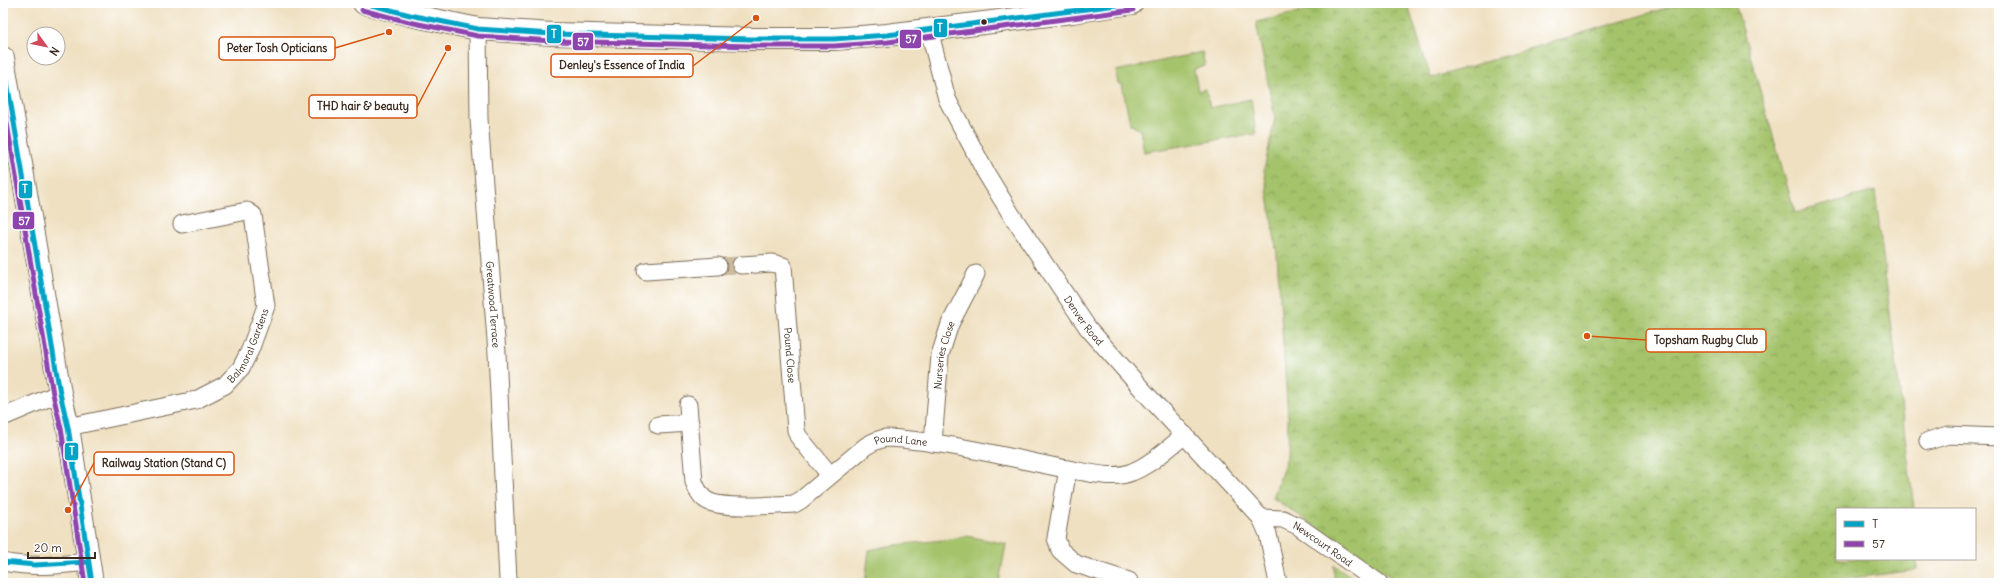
<svg xmlns="http://www.w3.org/2000/svg" width="2002" height="586" font-family="Delius,sans-serif">
<style>
.green{fill:#a4c36b;stroke:#707644}
.park{fill:url(#park-crowns);stroke:#707644}
.lines{fill:none;stroke-linecap:round;stroke-linejoin:round}
.minor-tunnel{stroke:#cbbca0;stroke-width:17;stroke-dasharray:17 8;stroke-linecap:butt}
.minor-casing{stroke:#7a6a57;stroke-width:19}
.tertiary-casing{stroke:#7a6a57;stroke-width:24}
.minor{stroke:#fff;stroke-width:17}
.tertiary{stroke:#fff;stroke-width:22}
.bus-1-casing{stroke:#fff;stroke-width:8}
.bus-2-casing{stroke:#fff;stroke-width:8}
.bus-1{stroke:#03a3c5;stroke-width:5}
.bus-2{stroke:#8e44ad;stroke-width:5}
.bus-dot{fill:#3b2a1e;stroke:#fff;stroke-width:1.5}
.labels{text-anchor:middle;stroke-width:3.5;stroke-linejoin:round;paint-order:stroke}
.street-label{font-size:10px;fill:#3b2a1e;stroke:#fff}
.leader{fill:none;stroke:#d7540e;stroke-width:1.5}
.callout-dot{fill:#d7540e;stroke:#fff;stroke-width:1.5}
.callout{fill:#fff;stroke:#d7540e;stroke-width:1.5}
.callout-label{font-size:11px;text-anchor:middle;font-weight:bold;fill:#3b2a1e}
.line-badge{stroke:#fff;stroke-width:1.5}
.badge-label{font-size:11px;text-anchor:middle;font-weight:bold;fill:#fff}
</style>
<defs>
<pattern id="park-crowns" width="20" height="18" patternUnits="userSpaceOnUse"><rect width="20" height="18" fill="#a4c36b"/><path d="M2 6a3 3 0 1 1 6 0M12 15a3 3 0 1 1 6 0" fill="none" stroke="#879f57"/></pattern>
</defs>
<rect width="100%" height="100%" fill="#fff"/>
<filter id="ink" filterUnits="userSpaceOnUse"><feTurbulence type="fractalNoise" baseFrequency=".025" numOctaves="2"/><feDisplacementMap in="SourceGraphic" scale="8" xChannelSelector="R" yChannelSelector="G"/><feConvolveMatrix kernelMatrix="1 2 1 2 8 2 1 2 1" color-interpolation-filters="sRGB"/></filter>
<filter id="wash" filterUnits="userSpaceOnUse"><feTurbulence type="fractalNoise" baseFrequency=".012" numOctaves="4" result="noise"/><feDisplacementMap in="SourceGraphic" scale="16" xChannelSelector="R" yChannelSelector="G"/><feGaussianBlur stdDeviation="0.9" result="paint"/><feColorMatrix in="noise" values="0 0 0 0 0 0 0 0 0 0 0 0 0 0 0 0 0 1.4 0 .05"/><feComposite in="paint" operator="in"/></filter>
<g filter="url(#wash)">
<rect width="100%" height="100%" fill="#efe0c1"/>
<g class="green">
<polygon points="1202,52 1205,66 1194,69 1198,91 1206,89 1210,108 1251,99 1256,134 1144,152 1140,130 1130,124 1122,84 1118,84 1116,71"/>
<path d="M967,536L1006,544L999,583H865L869,550C901,542 934,543 967,536Z"/>
<polygon points="1334,565 1361,583 1334,583"/>
</g>
<polygon class="park" points="1340,3 1407,3 1431,78 1683,3 1735,3 1795,213 1875,191 1914,509 1837,509 1837,559 1917,559 1917,570 1811,583 1400,583 1273,498 1287,457 1288,418 1277,254 1264,170 1275,118 1256,22"/>
</g>
<g filter="url(#ink)">
<g class="lines">
<polyline class="minor-tunnel" points="718,266 741,265"/>
<defs>
<g id="minor">
<path id="s1" d="M478,29L479,119L497,353L508,580"/>
<path id="s2" d="M929,30L947,99L986,173L1011,214L1088,328L1148,396L1261,518L1268,534L1278,583"/>
<path id="s3" d="M741,265L772,263L783,266L796,430L798,436L830,475"/>
<polyline points="646,271 718,266"/>
<path id="s4" d="M688,405L694,482C697,489 700,496 706,500C721,510 775,505 794,504L801,500L866,446C873,442 878,439 886,438C897,438 909,440 919,441C973,447 1025,462 1078,471C1095,474 1116,479 1132,472C1152,464 1168,448 1185,435"/>
<polyline points="3,417 60,393"/>
<polyline points="658,425 690,423"/>
<path id="s5" d="M68,427L196,400L225,385L241,368L250,350L266,306L253,215L247,211L182,224"/>
<polyline points="1928,441 1948,435 1999,437"/>
<path id="s6" d="M933,443L940,355L950,324L976,274"/>
<polyline points="1068,469 1056,538 1060,550 1076,564 1129,581"/>
<path id="s7" d="M1261,518L1283,519L1298,526L1379,583"/>
<path d="M3,562C32,568 59,565 88,562"/>
</g>
<g id="tertiary">
<polyline points="364,3 410,15 478,29 552,34 752,39 834,39 887,35 1072,12 1132,3"/>
<polyline points="3,58 60,393 68,427 92,583"/>
</g>
</defs>
<use href="#minor" class="minor-casing"/>
<use href="#tertiary" class="tertiary-casing"/>
<use href="#minor" class="minor"/>
<use href="#tertiary" class="tertiary"/>
<defs>
<g id="bus-1">
<polyline points="364,3 410,15 478,29 552,34 752,39 834,39 887,35 1132,3"/>
<polyline points="3,58 60,393 68,427 92,583"/>
<polyline points="3,562 35,565 88,562"/>
</g>
<g id="bus-2">
<polyline points="362,10 409,22 478,36 552,41 752,46 834,46 888,42 1133,10"/>
<polyline points="3,100 53,394 61,428 85,583"/>
</g>
</defs>
<use href="#bus-1" class="bus-1-casing"/>
<use href="#bus-2" class="bus-2-casing"/>
<use href="#bus-1" class="bus-1"/>
<use href="#bus-2" class="bus-2"/>
</g>
</g>
<circle class="bus-dot" cx="984" cy="22" r="3.5"/>
<g class="labels">
<g class="street-label">
<text dy="4" stroke="none"><textPath href="#s1" startOffset="276">Greatwood Terrace</textPath></text>
<text dy="4" stroke="none"><textPath href="#s2" startOffset="332">Denver Road</textPath></text>
<text dy="4" stroke="none"><textPath href="#s5" startOffset="210">Balmoral Gardens</textPath></text>
<text dy="4" stroke="none"><textPath href="#s3" startOffset="132">Pound Close</textPath></text>
<text dy="4" stroke="none"><textPath href="#s6" startOffset="89">Nurseries Close</textPath></text>
<text dy="4" stroke="none"><textPath href="#s4" startOffset="317">Pound Lane</textPath></text>
<text dy="4" stroke="none"><textPath href="#s7" startOffset="69">Newcourt Road</textPath></text>
</g>
</g>
<path class="leader" d="M389 32L335 48M756 18L693 66M448 48L417 107M1587 336L1646 340M68 510L94 463"/>
<g class="callout-dot">
<circle cx="389" cy="32" r="4"/>
<circle cx="756" cy="18" r="4"/>
<circle cx="448" cy="48" r="4"/>
<circle cx="1587" cy="336" r="4"/>
<circle cx="68" cy="510" r="4"/>
</g>
<g class="callout">
<rect x="219" y="37" width="116" height="23" rx="4"/>
<rect x="551" y="54" width="142" height="23" rx="4"/>
<rect x="309" y="95" width="108" height="23" rx="4"/>
<rect x="1646" y="329" width="120" height="23" rx="4"/>
<rect x="94" y="452" width="140" height="23" rx="4"/>
</g>
<g class="callout-label">
<text x="277" y="52">Peter Tosh Opticians</text>
<text x="622" y="69">Denley's Essence of India</text>
<text x="363" y="110">THD hair &amp; beauty</text>
<text x="1706" y="344">Topsham Rugby Club</text>
<text x="164" y="467">Railway Station (Stand C)</text>
</g>
<g class="line-badge">
<rect x="933" y="18" width="15" height="20" rx="4" fill="#03a3c5"/>
<rect x="546" y="24" width="16" height="20" rx="4" fill="#03a3c5"/>
<rect x="899" y="29" width="23" height="20" rx="4" fill="#8e44ad"/>
<rect x="572" y="32" width="22" height="19" rx="4" fill="#8e44ad"/>
<rect x="18" y="180" width="15" height="19" rx="4" fill="#03a3c5"/>
<rect x="12" y="211" width="23" height="19" rx="4" fill="#8e44ad"/>
<rect x="64" y="442" width="15" height="19" rx="4" fill="#03a3c5"/>
</g>
<g class="badge-label">
<text x="940" y="32">T</text>
<text x="554" y="38">T</text>
<text x="911" y="43">57</text>
<text x="583" y="46">57</text>
<text x="25" y="193">T</text>
<text x="24" y="225">57</text>
<text x="72" y="455">T</text>
</g>
<rect width="2002" height="586" fill="none" stroke="#fff" stroke-width="16"/>
<rect x="1836" y="508" width="140" height="52" fill="#ffffff" stroke="#b1aaa5"/>
<rect x="1844" y="521" width="20" height="6" fill="#03a3c5" stroke="#b1aaa5"/>
<text x="1872" y="528" font-size="12" fill="#3b2a1e">T</text>
<rect x="1844" y="541" width="20" height="6" fill="#8e44ad" stroke="#b1aaa5"/>
<text x="1872" y="548" font-size="12" fill="#3b2a1e">57</text>
<g transform="translate(46 46) rotate(123)"><circle r="19" fill="#ffffff" stroke="#b1aaa5"/>
<path d="M0-3L7 15L0 10L-7 15Z" fill="#d1495b"/>
<text y="-6" font-size="11" font-weight="bold" text-anchor="middle" fill="#3b2a1e">N</text>
</g>
<path d="M28 552v6h67v-6" fill="none" stroke="#3b2a1e" stroke-width="2"/>
<text x="34" y="552" font-size="12" fill="#3b2a1e" stroke="#ffffff" stroke-width="3" paint-order="stroke">20 m</text>
</svg>
